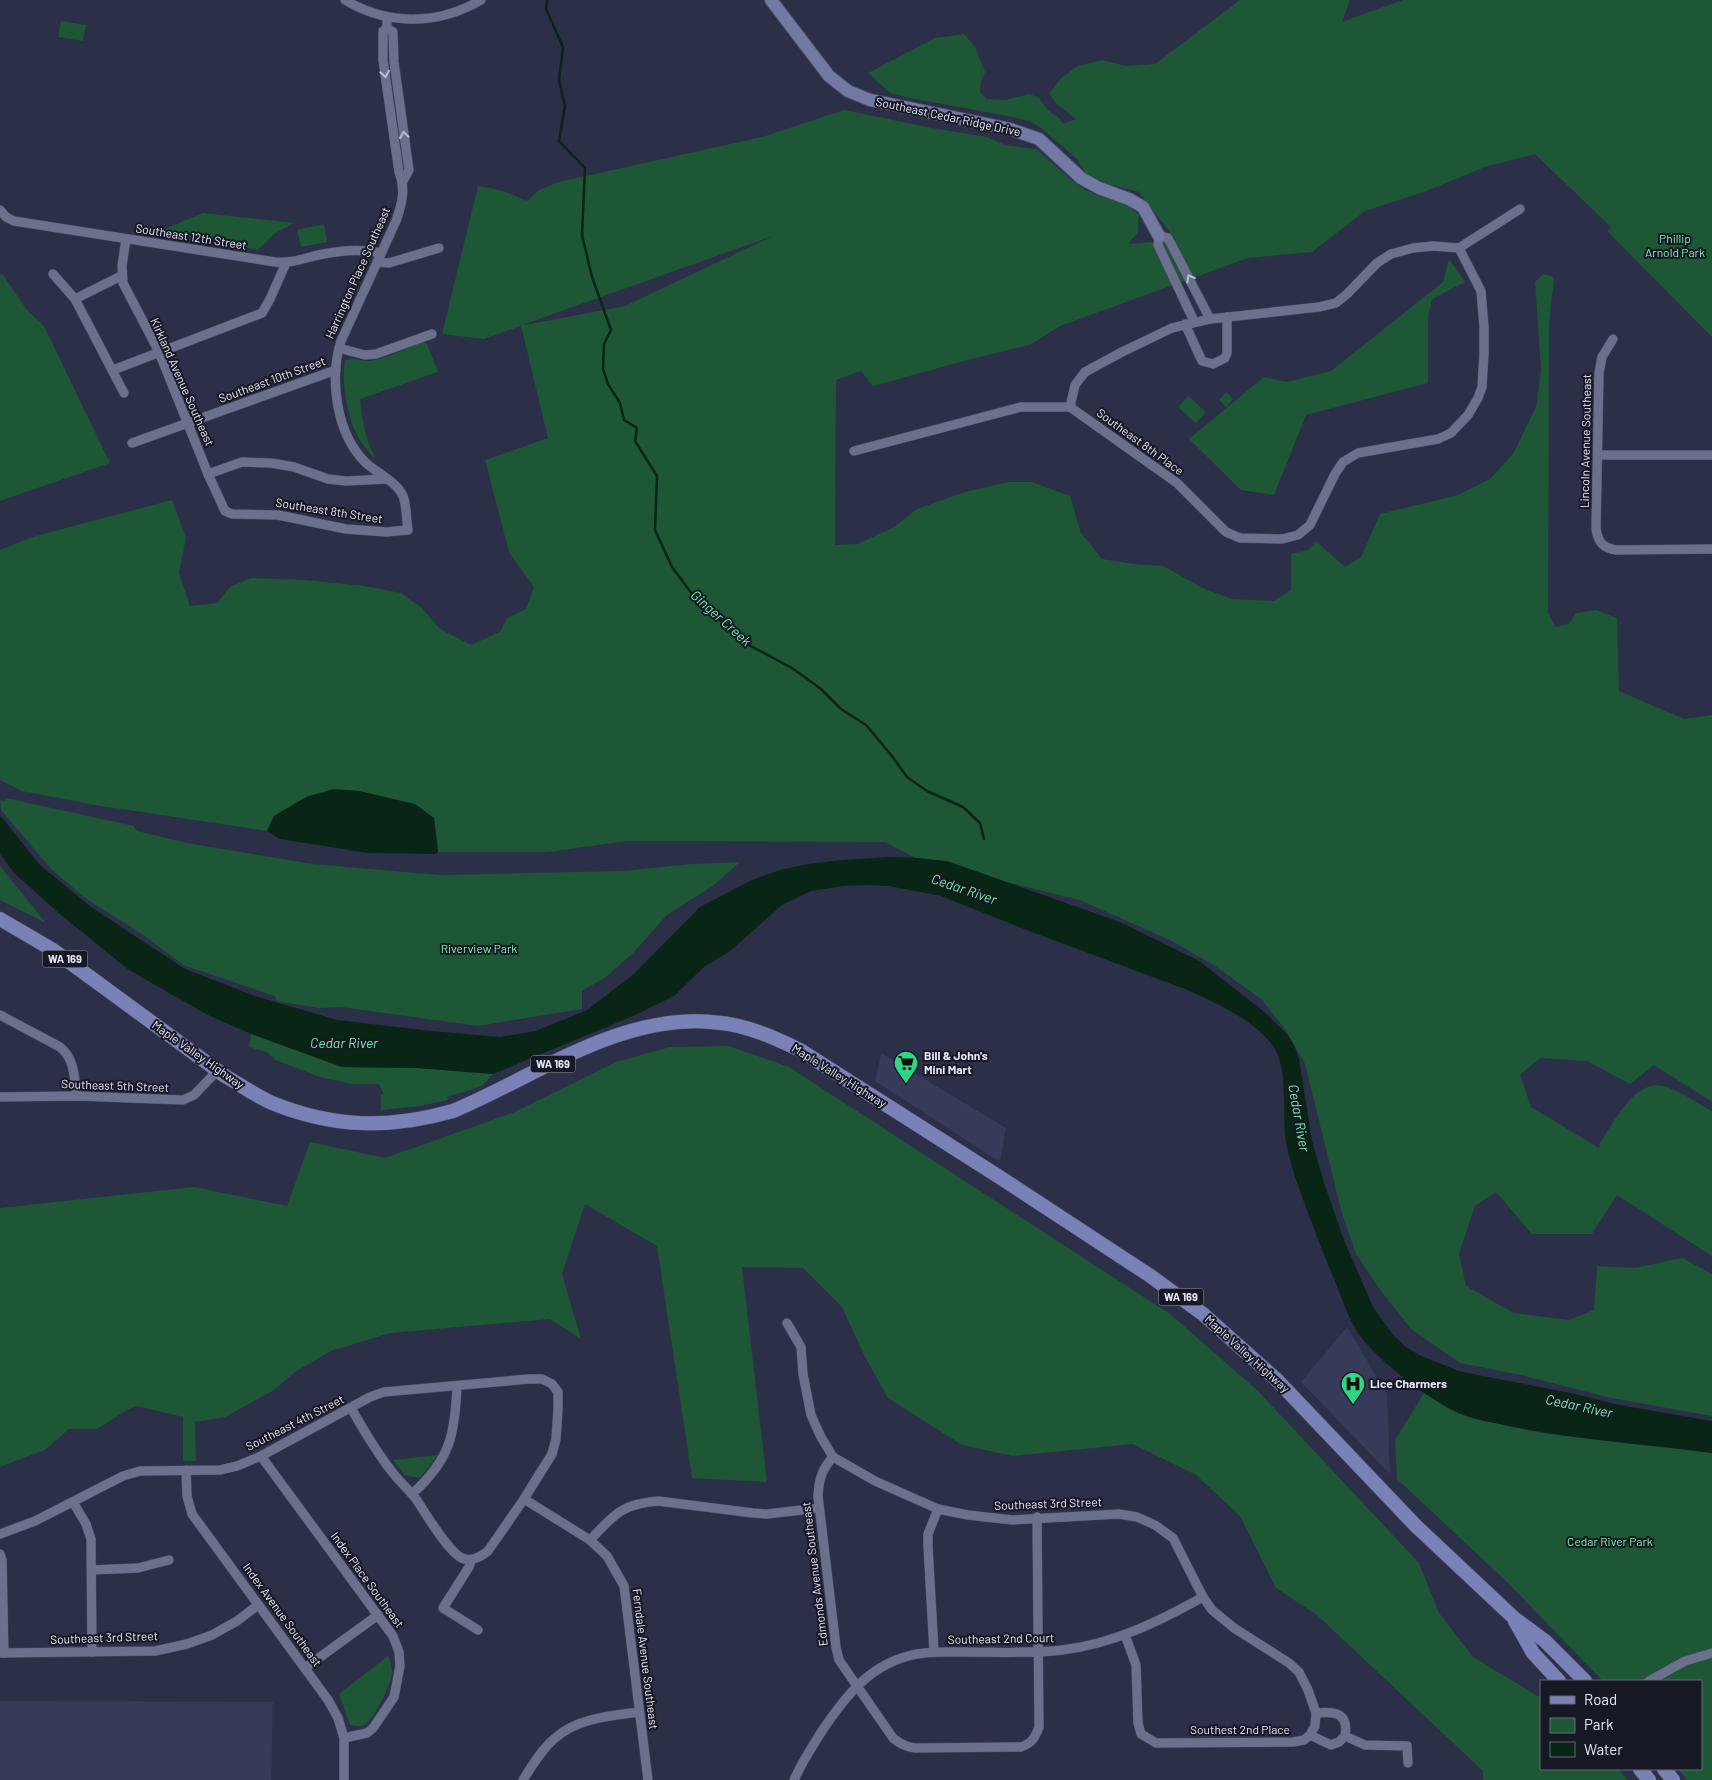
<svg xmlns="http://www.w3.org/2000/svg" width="1712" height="1780" font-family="Barlow,sans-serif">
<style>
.built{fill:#363b59}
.green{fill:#1d5736;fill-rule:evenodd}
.water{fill:#092515}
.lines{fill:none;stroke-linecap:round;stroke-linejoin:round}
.stream{stroke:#092515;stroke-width:2.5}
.street-casing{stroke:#4a4d62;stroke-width:10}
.secondary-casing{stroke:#4a4d62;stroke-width:14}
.primary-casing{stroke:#4a4d62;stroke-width:15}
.street{stroke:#6b708d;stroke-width:9}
.secondary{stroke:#7279a2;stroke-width:12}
.primary{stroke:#7981b6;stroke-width:14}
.oneway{stroke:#babed3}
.labels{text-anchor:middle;stroke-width:4;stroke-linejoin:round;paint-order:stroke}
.shield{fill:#161823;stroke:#a6aab8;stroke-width:1}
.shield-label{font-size:11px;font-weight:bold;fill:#e4e8f8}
.street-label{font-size:12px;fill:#e4e8f8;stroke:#161823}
.park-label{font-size:12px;fill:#7ff3ac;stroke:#161823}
.poi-label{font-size:12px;font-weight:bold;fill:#e4e8f8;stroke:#161823;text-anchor:start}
.water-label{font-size:14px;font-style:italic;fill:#76eba5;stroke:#161823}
</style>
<rect width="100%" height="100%" fill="#2b2f48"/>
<g class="built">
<polygon points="881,1053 1006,1128 1000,1162 875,1081"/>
<polygon points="1347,1327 1387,1394 1390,1474 1301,1382"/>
<polygon points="0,1701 273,1702 271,1780 0,1780"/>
</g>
<g class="green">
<path d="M1240,0H1350L1342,22L1403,0H1712V337L1607,231L1612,228L1535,154L1485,167L1424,192L1365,211L1312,252L1248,258L1060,326L1030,345L975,358L873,386L861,371L836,380L835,545L858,544L894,527L917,509L965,492L1008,482H1032L1070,496L1081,533L1102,559L1134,564L1163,566L1205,589L1232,599L1274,601L1291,590V554L1308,550L1316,541L1345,567L1361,557L1380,514L1458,495L1490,479L1513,454L1536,407L1541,370L1535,282L1543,274L1554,277L1549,325L1548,612L1555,627L1569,624L1576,613L1596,610L1617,618L1619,691L1684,719L1712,715V1102L1654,1065L1630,1084L1587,1061L1540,1058L1520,1075L1531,1107L1599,1148L1600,1143C1614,1122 1636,1076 1667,1087C1683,1093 1697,1103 1712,1111V1256L1617,1195L1592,1234H1532L1496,1192L1475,1206L1459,1254L1466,1286L1514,1313L1569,1320L1594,1310L1597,1266L1635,1268L1682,1258L1712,1274V1416L1611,1398L1521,1375L1460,1363L1411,1329L1378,1287L1356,1254L1342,1214L1305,1064L1285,1029L1261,999L1215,966L1172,941L1080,900L1014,884L933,867L885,842L627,841L548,852H438L434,818L274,816L267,831L95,805L22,791L0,780V550L32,537L172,500L186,538L179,573L190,606L217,603L230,587L251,578L306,580L364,586L401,593L422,608L440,629L471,645L500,632L507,618L526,609L534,587L509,552L485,460L548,438L521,326L484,339L442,334L478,186C496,188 510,193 527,201L539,190L559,182L762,137L844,110L932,128L987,137L1005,145L1036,149L1075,183L1087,191L1127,205L1139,215L1138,232L1128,244L1176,240L1139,192L1105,183L1086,173L1077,159L1040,127L1032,122L1013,117L910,98L890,93L868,73L935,38L964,34L975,47L985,72L981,82L980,92L987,99L1005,100L1029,94L1038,97L1048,110L1060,119L1063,124L1076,119L1057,104L1049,94L1061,78L1078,66L1102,60L1126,66L1155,64ZM773,236L625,306L525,325V324Z"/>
<polygon points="61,21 86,25 83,41 58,37"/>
<polygon points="203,213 294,223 274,234 258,250 160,231"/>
<polygon points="324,224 327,242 301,247 297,230"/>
<polygon points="1449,259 1465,282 1432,299 1428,317 1428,383 1306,415 1274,495 1241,490 1189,439 1264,377 1286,382 1331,371 1443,282"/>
<polygon points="0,274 3,275 27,310 44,326 110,463 0,501"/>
<path d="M423,342L427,344L438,372L360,399C361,413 365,436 371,449C373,453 375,454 375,460C368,451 360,442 355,431C347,413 341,380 345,361C354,356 360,362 369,361C386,359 407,348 423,342Z"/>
<polygon points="1226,392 1233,399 1226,407 1219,400"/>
<polygon points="1188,396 1206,412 1196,423 1178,407"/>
<polygon points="6,798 134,826 137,831 187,843 313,864 440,875 623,871 692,864 740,862 714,885 667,915 634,952 606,977 582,991 582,1009 478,1026 341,1007 318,1008 277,1001 275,996 183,965 142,934 88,900 52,870 1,810 0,800 4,801"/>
<polygon points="0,866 46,923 0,900"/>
<polygon points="251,1034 342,1067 417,1068 493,1074 482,1086 447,1097 448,1100 420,1106 381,1110 381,1094 384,1095 379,1084 352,1084 320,1077 275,1060 267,1052 249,1047"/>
<polygon points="729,1046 789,1067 1170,1314 1258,1391 1419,1563 1439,1613 1473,1657 1541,1698 1541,1769 1618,1769 1628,1780 1483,1780 1483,1771 1317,1615 1276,1588 1240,1516 1196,1475 1133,1444 1013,1456 962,1445 888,1398 865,1357 842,1307 803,1268 742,1267 767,1482 692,1478 657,1246 585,1204 562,1274 581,1339 550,1319 390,1333 331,1351 295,1372 274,1390 225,1417 195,1422 196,1461 183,1461 183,1417 137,1406 127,1410 97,1429 69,1429 45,1450 0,1467 0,1208 194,1187 287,1206 310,1142 385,1158 515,1112 616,1062 670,1047"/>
<polygon points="1424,1393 1458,1413 1490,1422 1541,1433 1712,1453 1712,1780 1687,1780 1678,1769 1701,1769 1701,1681 1603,1681 1507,1582 1397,1479 1395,1440"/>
<polygon points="438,1455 420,1478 405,1475 393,1460"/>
<path d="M388,1656C390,1661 392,1666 392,1671C392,1683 374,1722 362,1726C358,1727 354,1725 350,1725L339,1694Z"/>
</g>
<g class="water">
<polygon points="334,789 359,791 415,804 434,818 438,852 436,854 368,853 280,839 267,831 274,816 306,797"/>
<path d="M0,815L40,865L91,907L185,969L255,996L337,1020L431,1031L500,1037L536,1031L587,1010L634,974L700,907L752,880L780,870L808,864L842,860L889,857L918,858L947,861L1029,890L1120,922L1199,961L1262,1010L1286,1033L1294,1045L1299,1059L1312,1141L1324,1183L1344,1240L1373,1307L1394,1336L1406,1347L1421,1356L1462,1372L1571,1393L1619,1405L1712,1421V1453C1646,1444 1579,1440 1514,1427C1495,1423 1473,1420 1456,1412C1426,1397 1387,1367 1365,1342C1350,1325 1343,1301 1335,1281C1325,1258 1316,1234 1307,1210C1299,1188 1290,1165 1286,1142C1282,1115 1288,1074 1276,1051C1261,1023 1213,1001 1185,989L1024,929L941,896L889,886L865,885L843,886L811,891L782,905L730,951L705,966L674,996L633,1016L493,1074L417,1068L342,1067L251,1034L208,1015L129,970L61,915L14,873L0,854Z"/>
</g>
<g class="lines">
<polyline class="stream" points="547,0 546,9 563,47 559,80 565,106 559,141 585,168 582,235 592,277 611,330 604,344 603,369 608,384 620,403 624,420 637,428 635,441 657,476 655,530 672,567 695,598 747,644 792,668 821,689 841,709 866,725 892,756 907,777 927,791 963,807 980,823 984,839"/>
<defs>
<g id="street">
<path d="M345,0C388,26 439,25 481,0"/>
<polyline points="387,28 393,32 394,62 409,170 403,181"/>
<path d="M0,210L6,217L14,221L275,262C291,263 299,260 314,256C337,251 358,248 381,253"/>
<path d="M126,239L122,266L123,283L159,352L208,474L225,511L232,514L278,515L346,529L386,532L408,530C406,519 407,506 403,496C397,482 377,473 366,463C336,434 329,379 341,341L396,221C402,204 406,189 399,172L383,60V31L387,28V17"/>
<polyline points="377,262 389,263 439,248"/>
<polyline points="53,274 75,299 124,393"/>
<polyline points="75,299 121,276"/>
<polyline points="1194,321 1158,245 1159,236 1168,238 1210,319"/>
<polyline points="1185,324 1202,361 1213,364 1225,358 1227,353 1227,317"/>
<path d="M1613,339L1602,357L1599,373L1596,529C1598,542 1603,548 1616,550L1712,549"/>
<polyline points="339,348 365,355 376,354 432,334"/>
<polyline points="113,370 262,313 270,299 286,263"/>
<polyline points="1070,407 1075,385 1085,372 1122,352 1172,328 1210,319 1319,307 1336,303 1347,294 1377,263 1391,254 1413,248 1433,246 1459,248 1520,209"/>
<polyline points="132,443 336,370"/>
<polyline points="854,451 1021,407 1070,407 1177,483 1226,532 1240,538 1282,539 1298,535 1310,525 1335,474 1343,462 1358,453 1438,439 1451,433 1468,415 1478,398 1482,387 1484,354 1484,327 1481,291 1459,248"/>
<polyline points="1598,455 1712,455"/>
<polyline points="208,474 242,462 271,463 294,467 328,479 346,481 387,479"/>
<path d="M0,1015L60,1047C75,1059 74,1078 77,1096"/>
<polyline points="0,1097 77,1096 183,1100 194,1095 218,1070"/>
<path d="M787,1323L801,1347L803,1374L811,1415L821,1437L833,1457C822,1469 819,1479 818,1496L836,1647L839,1660L893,1738C900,1744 906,1747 915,1748L1021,1747C1032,1743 1035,1738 1039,1727L1037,1517"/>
<polyline points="261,1456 393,1636 399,1652 400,1666 394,1697 373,1728 367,1733 344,1738"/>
<polyline points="833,1457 875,1481 938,1509 968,1515 1012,1520 1119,1514 1137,1517 1155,1525 1173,1538 1203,1597 1212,1610 1234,1628 1289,1663 1299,1672 1308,1690 1316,1713 1315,1726 1310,1735"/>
<polyline points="186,1470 187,1496 192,1514 328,1700 338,1718 344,1738 344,1780"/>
<path d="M412,1494C450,1460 455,1435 457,1386"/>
<polyline points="524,1499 590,1540 607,1556 624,1586 648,1780"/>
<polyline points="73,1502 86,1524 91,1539 92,1652"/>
<path d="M0,1534L35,1521L123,1476L140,1471L220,1470L237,1466L261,1456L370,1397L384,1392L529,1379H542L552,1384L558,1392V1409L556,1439L552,1454L524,1499L488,1551C481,1557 469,1563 460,1557C446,1548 426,1514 416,1499C409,1490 400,1482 393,1473C377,1453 364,1431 351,1408"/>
<path d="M590,1540C614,1515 621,1504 658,1501L753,1513L767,1514L819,1508"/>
<polyline points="0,1554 2,1560 4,1653"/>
<polyline points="472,1559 469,1567 443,1608 478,1630"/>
<polyline points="92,1570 138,1568 169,1560"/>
<polyline points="1125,1635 1136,1665 1138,1723 1141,1734 1156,1743 1293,1742 1304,1740 1310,1735 1331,1745 1339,1742 1345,1736 1365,1745 1407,1746 1408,1763"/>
<polyline points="934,1652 928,1546 928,1534 938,1509"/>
<polyline points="0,1653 155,1651 187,1644 212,1635 237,1621 258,1605"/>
<polyline points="305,1668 378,1615"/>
<polyline points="1649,1681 1685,1661 1712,1653"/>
<path d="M1316,1713C1335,1711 1349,1713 1345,1736"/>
<path d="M523,1780C532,1766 541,1750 554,1739C577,1718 610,1716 639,1712"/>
<path d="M794,1780C802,1762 812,1747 822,1731C846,1695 872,1662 917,1654C932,1651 948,1652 963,1652C996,1652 1029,1654 1062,1650C1113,1644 1158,1622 1203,1597"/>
</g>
<polyline id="secondary" points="771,0 829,76 848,91 870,100 1010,129 1039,139 1081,178 1099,188 1129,199 1143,207 1159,236"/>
<g id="primary">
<path d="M0,919L53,950L225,1076C241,1085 256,1096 272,1103C334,1128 390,1129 453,1111C539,1075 624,1010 721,1023C749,1026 775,1038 800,1050L1001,1178L1149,1275L1203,1314L1277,1380L1416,1526L1514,1618L1545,1641L1585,1681"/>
<polyline points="1515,1621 1533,1653 1559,1681"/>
<polyline points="1640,1769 1649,1780"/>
<polyline points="1664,1769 1673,1780"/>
</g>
</defs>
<use href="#street" class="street-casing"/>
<use href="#secondary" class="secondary-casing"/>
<use href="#primary" class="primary-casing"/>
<use href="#street" class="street"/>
<use href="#secondary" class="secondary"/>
<use href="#primary" class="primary"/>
</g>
<defs><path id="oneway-chevron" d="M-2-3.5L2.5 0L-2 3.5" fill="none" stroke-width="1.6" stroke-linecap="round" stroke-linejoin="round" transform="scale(1.25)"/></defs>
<g class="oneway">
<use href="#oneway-chevron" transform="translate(385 74) rotate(81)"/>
<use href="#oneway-chevron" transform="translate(404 135) rotate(-98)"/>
<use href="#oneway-chevron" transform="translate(1190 278) rotate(-119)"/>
</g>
<defs>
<symbol id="supermarket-pin" viewBox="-11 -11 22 30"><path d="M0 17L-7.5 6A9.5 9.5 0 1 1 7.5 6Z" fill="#2ed883" stroke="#161823"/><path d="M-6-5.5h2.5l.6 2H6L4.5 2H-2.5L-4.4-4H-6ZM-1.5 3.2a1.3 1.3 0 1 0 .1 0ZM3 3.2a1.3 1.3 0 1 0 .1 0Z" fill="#111"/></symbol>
<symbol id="hospital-pin" viewBox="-11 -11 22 30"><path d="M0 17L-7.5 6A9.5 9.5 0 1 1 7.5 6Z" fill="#2ed883" stroke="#161823"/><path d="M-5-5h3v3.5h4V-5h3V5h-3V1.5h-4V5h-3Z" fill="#111"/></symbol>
</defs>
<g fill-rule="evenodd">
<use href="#supermarket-pin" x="892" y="1049" width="28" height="38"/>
<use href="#hospital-pin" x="1339" y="1370" width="28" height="38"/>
</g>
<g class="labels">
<g class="shield">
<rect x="42.5" y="950.5" width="45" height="17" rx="4"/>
<rect x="530.5" y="1055.5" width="45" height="17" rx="4"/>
<rect x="1158.5" y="1288.5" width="45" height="17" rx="4"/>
</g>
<g class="shield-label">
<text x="65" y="963">WA 169</text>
<text x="553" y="1068">WA 169</text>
<text x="1181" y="1301">WA 169</text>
</g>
<g class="street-label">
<text transform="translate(948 117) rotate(12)" y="4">Southeast Cedar Ridge Drive</text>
<text transform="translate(191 237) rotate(9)" y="4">Southeast 12th Street</text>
<text transform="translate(358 273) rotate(-66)" y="4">Harrington Place Southeast</text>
<text transform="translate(272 380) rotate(-20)" y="4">Southeast 10th Street</text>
<text transform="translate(182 382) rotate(66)" y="4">Kirkland Avenue Southeast</text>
<text transform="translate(1586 441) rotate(-89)" y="4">Lincoln Avenue Southeast</text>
<text transform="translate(1140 442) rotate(36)" y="4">Southeast 8th Place</text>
<text transform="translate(329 511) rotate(9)" y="4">Southeast 8th Street</text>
<text transform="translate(198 1055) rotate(35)" y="4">Maple Valley Highway</text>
<text transform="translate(839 1076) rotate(32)" y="4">Maple Valley Highway</text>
<text transform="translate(115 1086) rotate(2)" y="4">Southeast 5th Street</text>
<text transform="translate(1247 1354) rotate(42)" y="4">Maple Valley Highway</text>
<text transform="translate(295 1423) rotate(-27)" y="4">Southeast 4th Street</text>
<text transform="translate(1048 1504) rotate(-2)" y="4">Southeast 3rd Street</text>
<text transform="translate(815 1574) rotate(-97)" y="4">Edmonds Avenue Southeast</text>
<text transform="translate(367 1580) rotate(54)" y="4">Index Place Southeast</text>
<text transform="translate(282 1615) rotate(54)" y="4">Index Avenue Southeast</text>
<text transform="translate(104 1638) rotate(-2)" y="4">Southeast 3rd Street</text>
<text transform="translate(1001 1639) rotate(-1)" y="4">Southeast 2nd Court</text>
<text transform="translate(645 1659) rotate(83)" y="4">Ferndale Avenue Southeast</text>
<text x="1240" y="1734">Southest 2nd Place</text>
</g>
<g class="park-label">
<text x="1675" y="243">Phillip<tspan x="1675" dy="14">Arnold Park</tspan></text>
<text x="479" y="953">Riverview Park</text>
<text x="1610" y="1546">Cedar River Park</text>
</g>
<g class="poi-label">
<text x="924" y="1060">Bill &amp; John's<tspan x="924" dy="14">Mini Mart</tspan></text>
<text x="1370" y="1388">Lice Charmers</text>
</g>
<g class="water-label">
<text transform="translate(721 618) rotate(42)" y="5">Ginger Creek</text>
<text transform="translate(964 889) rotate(19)" y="5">Cedar River</text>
<text x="344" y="1048">Cedar River</text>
<text transform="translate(1299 1118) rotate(80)" y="5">Cedar River</text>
<text transform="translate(1579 1406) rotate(12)" y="5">Cedar River</text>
</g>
</g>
<rect x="1540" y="1680" width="162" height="90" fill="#161823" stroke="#686b78"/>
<rect x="1550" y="1696" width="25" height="8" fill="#7981b6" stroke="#686b78"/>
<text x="1584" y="1705" font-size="15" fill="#e4e8f8">Road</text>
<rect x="1550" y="1718" width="25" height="15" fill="#1d5736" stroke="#686b78"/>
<text x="1584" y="1730" font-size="15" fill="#e4e8f8">Park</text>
<rect x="1550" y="1742" width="25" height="15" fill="#092515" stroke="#686b78"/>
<text x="1584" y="1755" font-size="15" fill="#e4e8f8">Water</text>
</svg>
